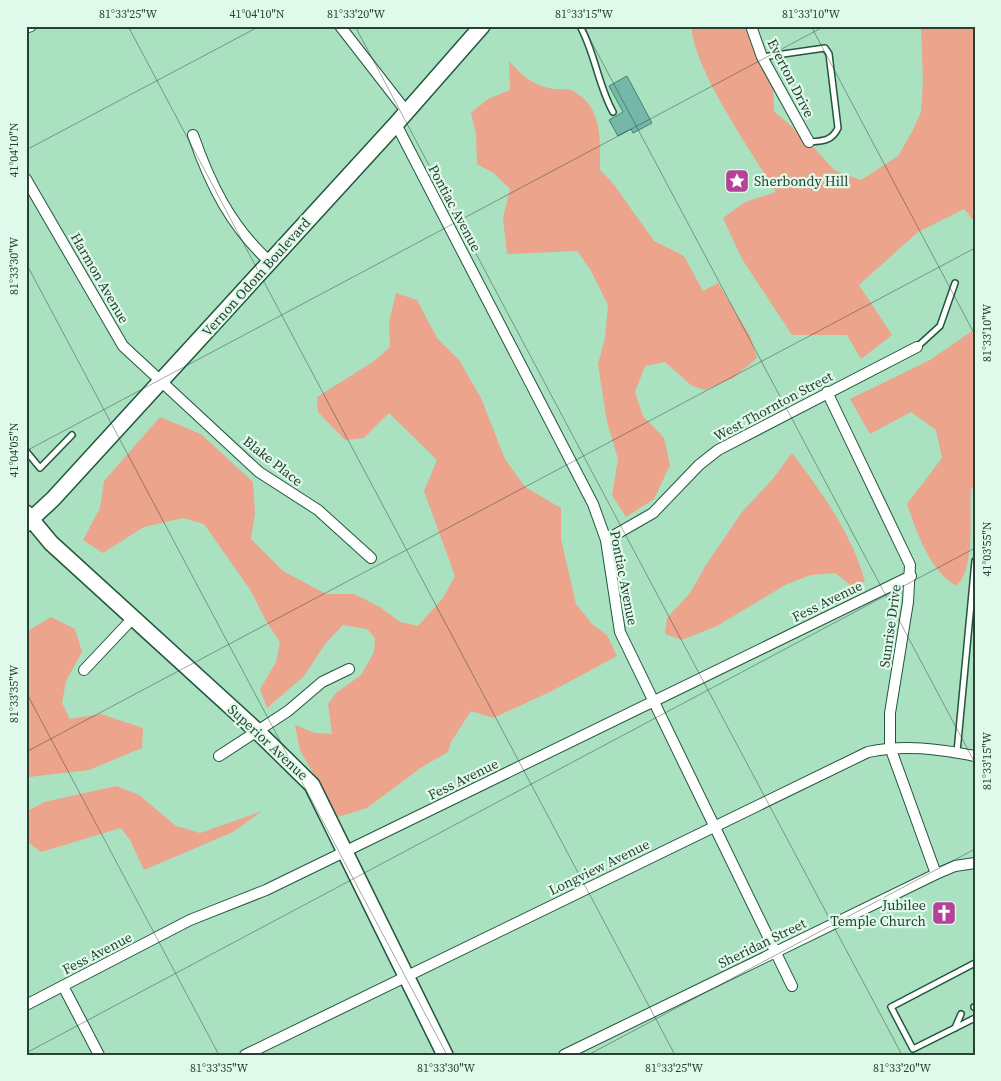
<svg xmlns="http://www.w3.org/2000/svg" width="1001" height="1081" font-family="'Source Serif 4',serif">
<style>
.green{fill:#eda48c}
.building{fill:#75b8aa;stroke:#408376}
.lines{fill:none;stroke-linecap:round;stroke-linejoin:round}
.lane-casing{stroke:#22573d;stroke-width:8}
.street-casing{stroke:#22573d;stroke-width:12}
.secondary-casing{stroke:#22573d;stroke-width:18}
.lane{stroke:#fff;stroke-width:5}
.street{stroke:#fff;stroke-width:10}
.secondary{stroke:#fff;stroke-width:15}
.ticks{fill:none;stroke:#2a4033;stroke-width:1;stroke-opacity:0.45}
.labels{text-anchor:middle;stroke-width:4.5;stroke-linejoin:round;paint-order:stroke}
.street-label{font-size:14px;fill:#2a4033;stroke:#dffaea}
.poi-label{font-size:14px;fill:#2a4033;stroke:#dffaea;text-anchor:start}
.neatline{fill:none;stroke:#2a4033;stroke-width:2}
.ticks-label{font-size:12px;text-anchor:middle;fill:#2a4033}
</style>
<rect width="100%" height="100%" fill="#aae1c1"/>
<g class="green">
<path d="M691,26H751L773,78L774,111L809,142L834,170L861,180L898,156L912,132L921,112L923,82L921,26H975V222L964,209L918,232L859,285L892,335L861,359L847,335H792L742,259L723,218L745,202L776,192C751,151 695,72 691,26Z"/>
<path d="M509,61C523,76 533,86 554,89C560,90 568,88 573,91C603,107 600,140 600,170L612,182L654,241L684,256L703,291L718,283L750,336L757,358L733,378L705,390L692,386L665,362L645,366L635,392L643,416L664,438L670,465L654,499L626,517L612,495L618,459L607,422L598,364L605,338L608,305L590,269L577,251L507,254L503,218L510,189L495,174L477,164L476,134L471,113L488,99L510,90Z"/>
<polygon points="396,293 417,300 437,338 459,360 481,398 505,459 525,487 561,508 561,539 576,604 592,624 607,635 617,656 550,692 493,718 471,711 451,742 448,752 422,767 367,808 338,817 300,750 295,725 315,733 332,734 328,704 336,693 361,675 374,652 375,638 367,629 343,625 325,644 304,676 267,708 260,689 276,662 280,642 266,621 251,591 204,524 183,518 144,527 103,553 83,540 100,508 104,481 160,417 201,434 253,482 255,513 251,539 283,571 326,594 354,594 380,607 400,622 418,626 443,598 455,576 424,491 437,460 389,413 364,438 345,440 318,412 317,397 374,361 390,347 389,322"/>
<path d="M975,329V486L971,489C969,516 976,569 956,586C929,569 917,533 907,504L942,458L936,430L911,412L870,434L850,399L930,360Z"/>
<path d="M792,453C822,493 851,532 865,581L853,587L835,573L811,575L787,584L717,626L682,640L665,634L667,618L690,593L706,565L742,512L772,480Z"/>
<polygon points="51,617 75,629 82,652 66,681 62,703 70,719 101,714 143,728 142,748 89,770 29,777 26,771 26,632"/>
<polygon points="116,786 139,795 176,826 200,833 262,811 233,832 144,870 130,840 121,828 41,852 26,841 26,812 44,802"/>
</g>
<polygon class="building" points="627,76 652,123 633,133 631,129 618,136 609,120 623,112 609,86"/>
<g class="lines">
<defs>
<g id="lane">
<path d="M580,26C595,53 598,85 613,112"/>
<path d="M762,57L825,48L829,54L838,128C832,141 823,141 809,142"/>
<polyline points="917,347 940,326 955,283"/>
<polyline points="26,451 40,468 72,435"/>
<polyline points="957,752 975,561"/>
<polyline points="975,963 891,1007 913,1049 975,1018"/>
<polyline points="974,1007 975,1007"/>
<polyline points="955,1028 961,1014"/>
</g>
<g id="street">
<polyline points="340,26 406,111"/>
<polyline points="751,26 762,57 809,142"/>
<polyline points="26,28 31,26"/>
<polyline points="396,124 593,504 606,540 620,632 792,986"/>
<path d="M193,135C210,184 231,227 270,262"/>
<polyline points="26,179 123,346 259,472 318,510 371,558"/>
<polyline points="827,392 910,565 908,602 890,713 890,747 936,874"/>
<polyline points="606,540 653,513 699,465 718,450 917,347"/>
<polyline points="84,670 134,617"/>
<polyline points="219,756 288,711 322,682 349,669"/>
<polyline points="63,986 99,1055"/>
<polyline points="26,1005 190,920 266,890 911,576"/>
<path d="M245,1055L868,752C905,744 938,749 975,756"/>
<polyline points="564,1055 936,874 955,866 975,863"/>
</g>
<g id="secondary">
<polyline points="26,513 51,543 256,730 312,785 445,1055"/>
<polyline points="26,524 53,499 396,124 482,26"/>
</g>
</defs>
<use href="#lane" class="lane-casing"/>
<use href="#street" class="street-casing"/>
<use href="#secondary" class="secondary-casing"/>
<use href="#lane" class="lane"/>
<use href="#street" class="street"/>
<use href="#secondary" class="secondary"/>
</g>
<path class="ticks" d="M128,26L675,1055M355,26L902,1055M583,26L975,763M811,26L975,335M26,150L260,26M26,263L447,1055M26,451L825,26M26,692L219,1055M26,752L975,248M26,1053L975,548M588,1055L975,849"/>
<defs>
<symbol id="sight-square" viewBox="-11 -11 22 22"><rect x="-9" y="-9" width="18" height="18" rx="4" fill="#b64199" stroke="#dffaea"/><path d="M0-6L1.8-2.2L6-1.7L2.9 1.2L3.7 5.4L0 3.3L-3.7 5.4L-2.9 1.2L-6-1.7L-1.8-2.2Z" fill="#fff"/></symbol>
<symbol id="church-square" viewBox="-11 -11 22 22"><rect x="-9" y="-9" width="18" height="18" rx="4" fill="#b64199" stroke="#dffaea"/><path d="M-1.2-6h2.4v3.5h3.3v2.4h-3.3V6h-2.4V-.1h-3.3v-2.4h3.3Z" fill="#fff"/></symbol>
</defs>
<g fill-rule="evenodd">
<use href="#sight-square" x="723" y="167" width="28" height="28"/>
<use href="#church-square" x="930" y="899" width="28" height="28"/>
</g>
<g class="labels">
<g class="street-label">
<text transform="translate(791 78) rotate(63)" y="5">Everton Drive</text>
<text transform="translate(455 208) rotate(62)" y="5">Pontiac Avenue</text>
<text transform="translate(256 277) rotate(-48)" y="5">Vernon Odom Boulevard</text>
<text transform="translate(100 278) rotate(60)" y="5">Harmon Avenue</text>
<text transform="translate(773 406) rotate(-28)" y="5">West Thornton Street</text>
<text transform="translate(273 461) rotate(38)" y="5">Blake Place</text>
<text transform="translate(624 578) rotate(79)" y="5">Pontiac Avenue</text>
<text transform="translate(827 601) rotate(-26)" y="5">Fess Avenue</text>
<text transform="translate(890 626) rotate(-82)" y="5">Sunrise Drive</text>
<text transform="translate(268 742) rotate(43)" y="5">Superior Avenue</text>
<text transform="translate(463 779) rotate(-26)" y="5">Fess Avenue</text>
<text transform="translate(599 867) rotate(-26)" y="5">Longview Avenue</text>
<text transform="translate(762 943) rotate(-26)" y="5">Sheridan Street</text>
<text transform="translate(97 953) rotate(-27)" y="5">Fess Avenue</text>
</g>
<g class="poi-label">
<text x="754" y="186">Sherbondy Hill</text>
<text x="926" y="910" text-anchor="end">Jubilee<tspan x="926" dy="16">Temple Church</tspan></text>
</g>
</g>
<rect width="1001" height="1081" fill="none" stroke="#dffaea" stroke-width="55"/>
<rect x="28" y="28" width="946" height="1026" class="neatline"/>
<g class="ticks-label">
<text x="128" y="18">81°33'25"W</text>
<text x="257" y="18">41°04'10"N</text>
<text x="356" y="18">81°33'20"W</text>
<text x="584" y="18">81°33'15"W</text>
<text x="811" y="18">81°33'10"W</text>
<text transform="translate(14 150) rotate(-90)" y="4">41°04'10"N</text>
<text transform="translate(14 266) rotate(-90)" y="4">81°33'30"W</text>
<text transform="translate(987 333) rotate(-90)" y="4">81°33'10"W</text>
<text transform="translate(14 450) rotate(-90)" y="4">41°04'05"N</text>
<text transform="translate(987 549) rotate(-90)" y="4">41°03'55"N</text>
<text transform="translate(14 694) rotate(-90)" y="4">81°33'35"W</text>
<text transform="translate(987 761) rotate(-90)" y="4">81°33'15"W</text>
<text x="219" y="1072">81°33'35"W</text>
<text x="446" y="1072">81°33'30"W</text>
<text x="674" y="1072">81°33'25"W</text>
<text x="902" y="1072">81°33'20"W</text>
</g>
</svg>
